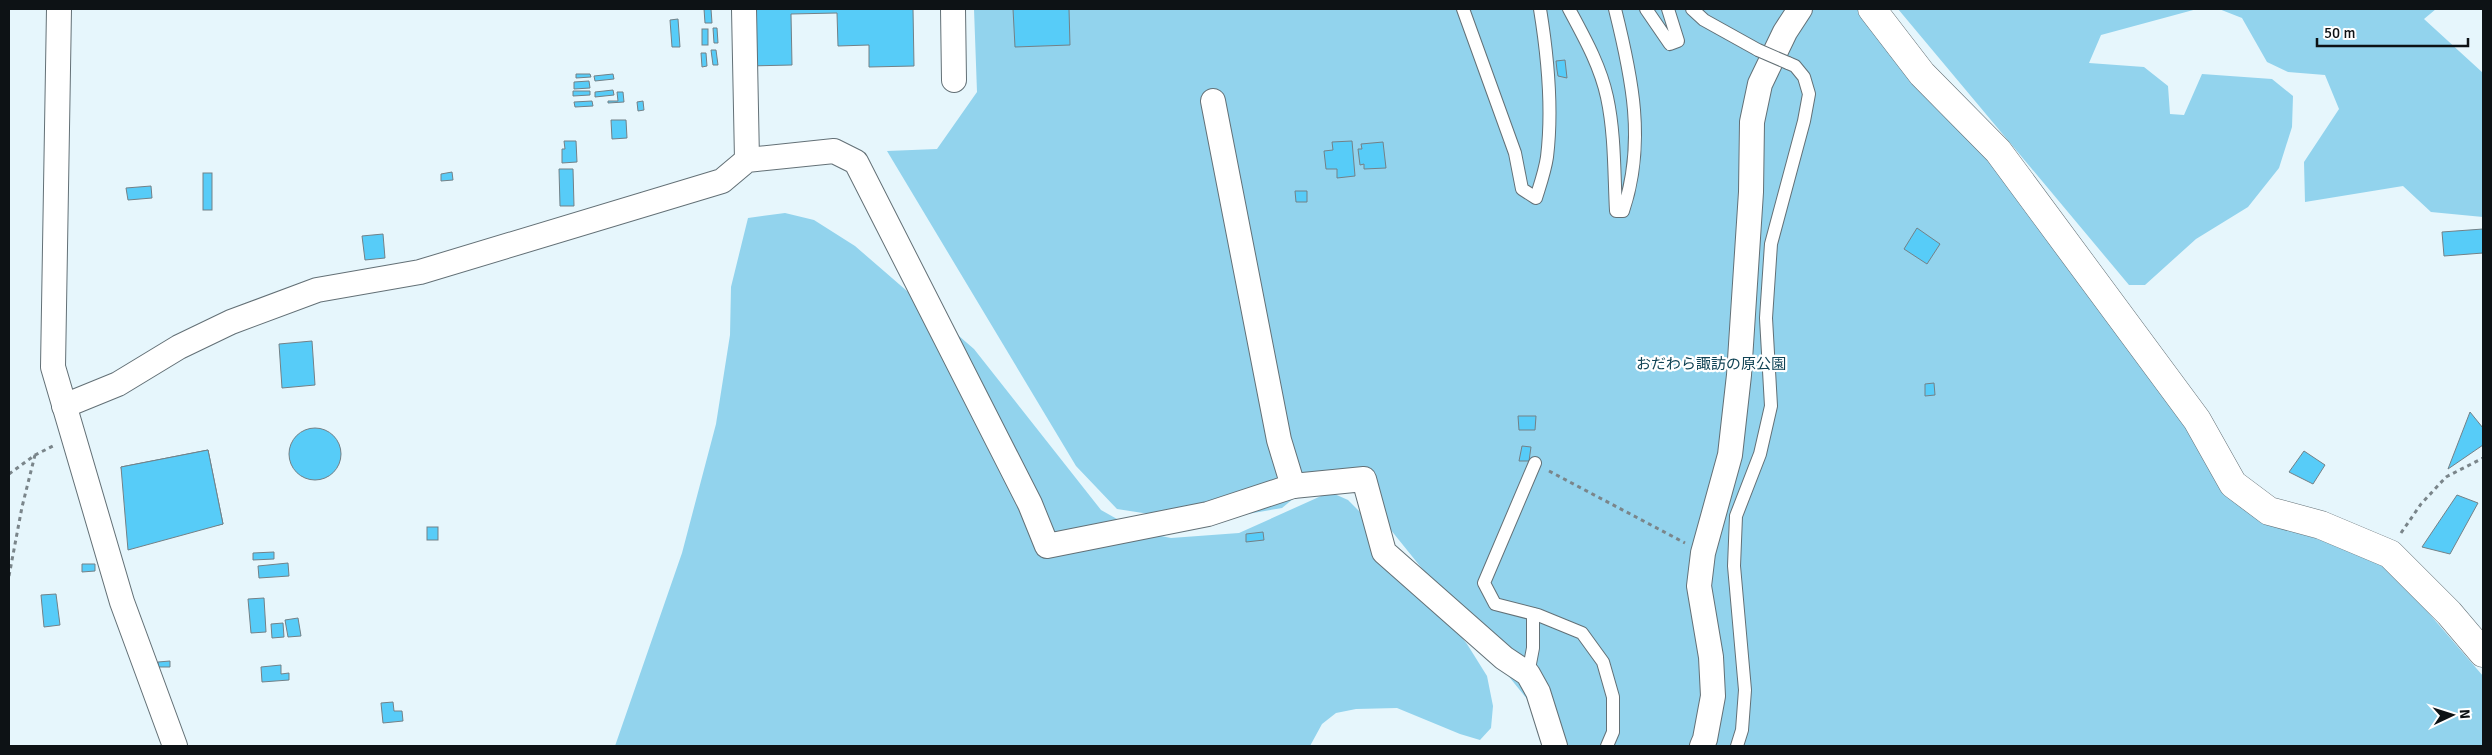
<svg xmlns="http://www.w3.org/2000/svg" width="2492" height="755" font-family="Signika,'Noto Sans JP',sans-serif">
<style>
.green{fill:#92d3ed}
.building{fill:#57ccf8;stroke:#738187}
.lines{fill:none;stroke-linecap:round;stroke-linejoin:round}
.lane-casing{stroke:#637076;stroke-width:14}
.street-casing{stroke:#637076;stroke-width:26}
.secondary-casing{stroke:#637076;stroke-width:29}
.path{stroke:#7a858a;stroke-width:3;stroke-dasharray:4 4;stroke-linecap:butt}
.lane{stroke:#fff;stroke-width:12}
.street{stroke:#fff;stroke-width:24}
.secondary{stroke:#fff;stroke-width:28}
.lane-bridge-casing{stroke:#637076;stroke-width:14;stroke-linecap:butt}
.lane-bridge{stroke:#fff;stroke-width:12}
.labels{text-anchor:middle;stroke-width:4.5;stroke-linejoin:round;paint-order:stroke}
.park-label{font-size:15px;fill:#104355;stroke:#fff}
</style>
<rect width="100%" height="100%" fill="#e6f6fc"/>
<g class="green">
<polygon points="974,9 1877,9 2261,521 2383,560 2483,676 2483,746 1552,746 1540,715 1349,478 1310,485 1282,508 1201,522 1117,509 1076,466 887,151 937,149 977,92"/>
<polygon points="1898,9 2197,9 2101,35 2089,63 2144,67 2168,86 2170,114 2184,115 2202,74 2272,79 2293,96 2292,127 2279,168 2248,207 2196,239 2145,285 2129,285"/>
<polygon points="2219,9 2436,9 2424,19 2483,73 2483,217 2431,212 2403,186 2305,202 2304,162 2339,109 2325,75 2288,72 2267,62 2242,18"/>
<polygon points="785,213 814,220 855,246 974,349 1101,510 1140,532 1171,538 1239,533 1330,492 1348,500 1374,526 1467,644 1487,676 1493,706 1491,728 1480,740 1460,734 1397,708 1356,709 1336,713 1322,724 1310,746 615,746 682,553 716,424 730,335 731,287 748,218"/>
</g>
<g class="building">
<polygon points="704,9 711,9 712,23 705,23"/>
<polygon points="747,9 913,9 914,66 869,67 869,45 838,46 837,13 791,14 792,65 748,66"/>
<polygon points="1013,9 1069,9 1070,45 1015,47"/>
<polygon points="678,19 680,47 672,47 670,20"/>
<polygon points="713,28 717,28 718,43 714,43"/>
<rect x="702" y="29" width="6" height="16"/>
<polygon points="711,50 716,50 718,65 713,65"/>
<polygon points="701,53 706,53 707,66 702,67"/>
<polygon points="1565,60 1567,78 1558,76 1557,70 1556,61"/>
<polygon points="576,74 590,74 591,77 576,78"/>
<polygon points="613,74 614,79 595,81 594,76"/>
<polygon points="589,81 590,88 574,89 574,82"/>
<polygon points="613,90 614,95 595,97 595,92"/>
<polygon points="573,91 590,91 590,95 573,96"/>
<polygon points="617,92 623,92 624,102 608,103 608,101 618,101"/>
<polygon points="592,101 593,106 575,107 574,102"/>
<polygon points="643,101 644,110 638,111 637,102"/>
<polygon points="611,120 626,120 627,138 612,139"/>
<polygon points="564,141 576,141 577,162 562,163 562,149 565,149"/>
<polygon points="1352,141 1355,176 1337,178 1337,169 1326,169 1324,151 1333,150 1332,142"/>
<polygon points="1383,142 1386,168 1364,169 1364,164 1360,165 1358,149 1362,149 1361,144"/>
<polygon points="559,169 573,169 574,206 560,206"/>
<polygon points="452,172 453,180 441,181 441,174"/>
<rect x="203" y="173" width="9" height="37"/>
<polygon points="151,186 152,198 128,200 126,188"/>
<polygon points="1295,191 1307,191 1307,202 1296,202"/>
<polygon points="1917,228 1940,244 1927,264 1904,249"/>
<polygon points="2483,229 2483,253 2444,256 2442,232"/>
<polygon points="383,234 385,258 365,260 362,236"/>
<polygon points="312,341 315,385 282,388 279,344"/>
<polygon points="1934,383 1935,395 1925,396 1925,384"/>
<polygon points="2470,412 2483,428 2483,445 2448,469"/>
<polygon points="1518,416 1536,416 1535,430 1519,430"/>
<circle cx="315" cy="454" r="26"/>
<polygon points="1522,446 1531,447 1529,461 1519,461"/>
<polygon points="208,450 223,524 136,541 121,467"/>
<polygon points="208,450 223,524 128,550 121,467"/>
<polygon points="2304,451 2325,465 2313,484 2289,472"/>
<polygon points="2457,495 2478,503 2450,554 2422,547"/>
<rect x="427" y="527" width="11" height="13"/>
<polygon points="1263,532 1264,540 1246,542 1246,534"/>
<polygon points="274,552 274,559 253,560 253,553"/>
<polygon points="288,563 289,576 259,578 258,566"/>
<polygon points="82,564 95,564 95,571 82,572"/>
<polygon points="56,594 60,625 44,627 41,595"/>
<polygon points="264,598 266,632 251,633 248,599"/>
<polygon points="298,618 301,636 288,637 285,620"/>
<polygon points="283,623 284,637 272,638 271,624"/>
<polygon points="170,661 170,667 158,667 158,662"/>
<polygon points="281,665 281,674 289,673 289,680 262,682 261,667"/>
<polygon points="393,702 394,711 402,711 403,721 383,723 381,703"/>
</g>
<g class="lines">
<defs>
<g id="lane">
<path d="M1463,9L1515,153L1522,189L1536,198C1540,185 1545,171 1547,157C1553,108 1548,58 1540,9"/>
<path d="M1569,9C1584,37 1600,65 1607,97C1615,134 1614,173 1616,211H1623C1646,143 1632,77 1615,9"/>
<polyline points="1646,9 1670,44 1678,41 1668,9"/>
<polyline points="1692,9 1704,20 1758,50"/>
<polyline points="1535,463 1484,583 1495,604 1538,615 1582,633 1603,662 1613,697 1613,732 1607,746"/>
<polyline points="1528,674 1533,648 1533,614"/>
<polyline points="1737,746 1742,730 1745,690 1734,566 1736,516 1760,454 1771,406 1766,318 1771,244 1804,121 1809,94 1804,77 1795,66 1788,63"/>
</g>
<g id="street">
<polyline points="59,9 53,367 122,602 175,746"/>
<polyline points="744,9 747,160"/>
<polyline points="953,9 954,80"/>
<polyline points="1213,101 1279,440 1293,486 1364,479 1384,552 1504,658 1528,674 1538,692 1555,746"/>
<polyline points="64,406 118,384 179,347 231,322 317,290 420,272 722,181 747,160 834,151 856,162 1030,504 1047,546 1208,514 1293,486"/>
<polyline points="1702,746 1705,739 1713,696 1711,657 1699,586 1703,553 1730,455 1739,375 1751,192 1752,122 1760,84 1785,32 1800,9"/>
</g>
<polyline id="secondary" points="1872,9 1922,74 1998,151 2197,420 2233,484 2269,511 2321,525 2390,554 2449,613 2483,653"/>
</defs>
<use href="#lane" class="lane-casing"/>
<use href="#street" class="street-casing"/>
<use href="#secondary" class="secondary-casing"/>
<g class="path">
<polyline points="1549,471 1685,543"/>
<polyline points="9,474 35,455 55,445"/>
<polyline points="2401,533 2421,504 2446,477 2483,458"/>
<polyline points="9,576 22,507 35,455"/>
</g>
<use href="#lane" class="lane"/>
<use href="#street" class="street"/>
<use href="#secondary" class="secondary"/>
<defs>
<polyline id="lane-bridge" points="1758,50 1788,63"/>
</defs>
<use href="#lane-bridge" class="lane-bridge-casing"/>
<use href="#lane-bridge" class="lane-bridge"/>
</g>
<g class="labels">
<g class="park-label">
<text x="1711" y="369">おだわら諏訪の原公園</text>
</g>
</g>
<rect width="2492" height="755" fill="none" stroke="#0d1215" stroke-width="20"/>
<g transform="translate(2452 715) rotate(86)" stroke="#ffffff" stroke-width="4" paint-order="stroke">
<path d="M0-4L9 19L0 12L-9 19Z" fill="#0d1215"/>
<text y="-8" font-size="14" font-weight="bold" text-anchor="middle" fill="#0d1215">N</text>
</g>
<path d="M2317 38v8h151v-8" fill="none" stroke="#0d1215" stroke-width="2.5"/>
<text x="2324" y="38" font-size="15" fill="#0d1215" stroke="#ffffff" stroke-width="4" paint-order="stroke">50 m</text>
</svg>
